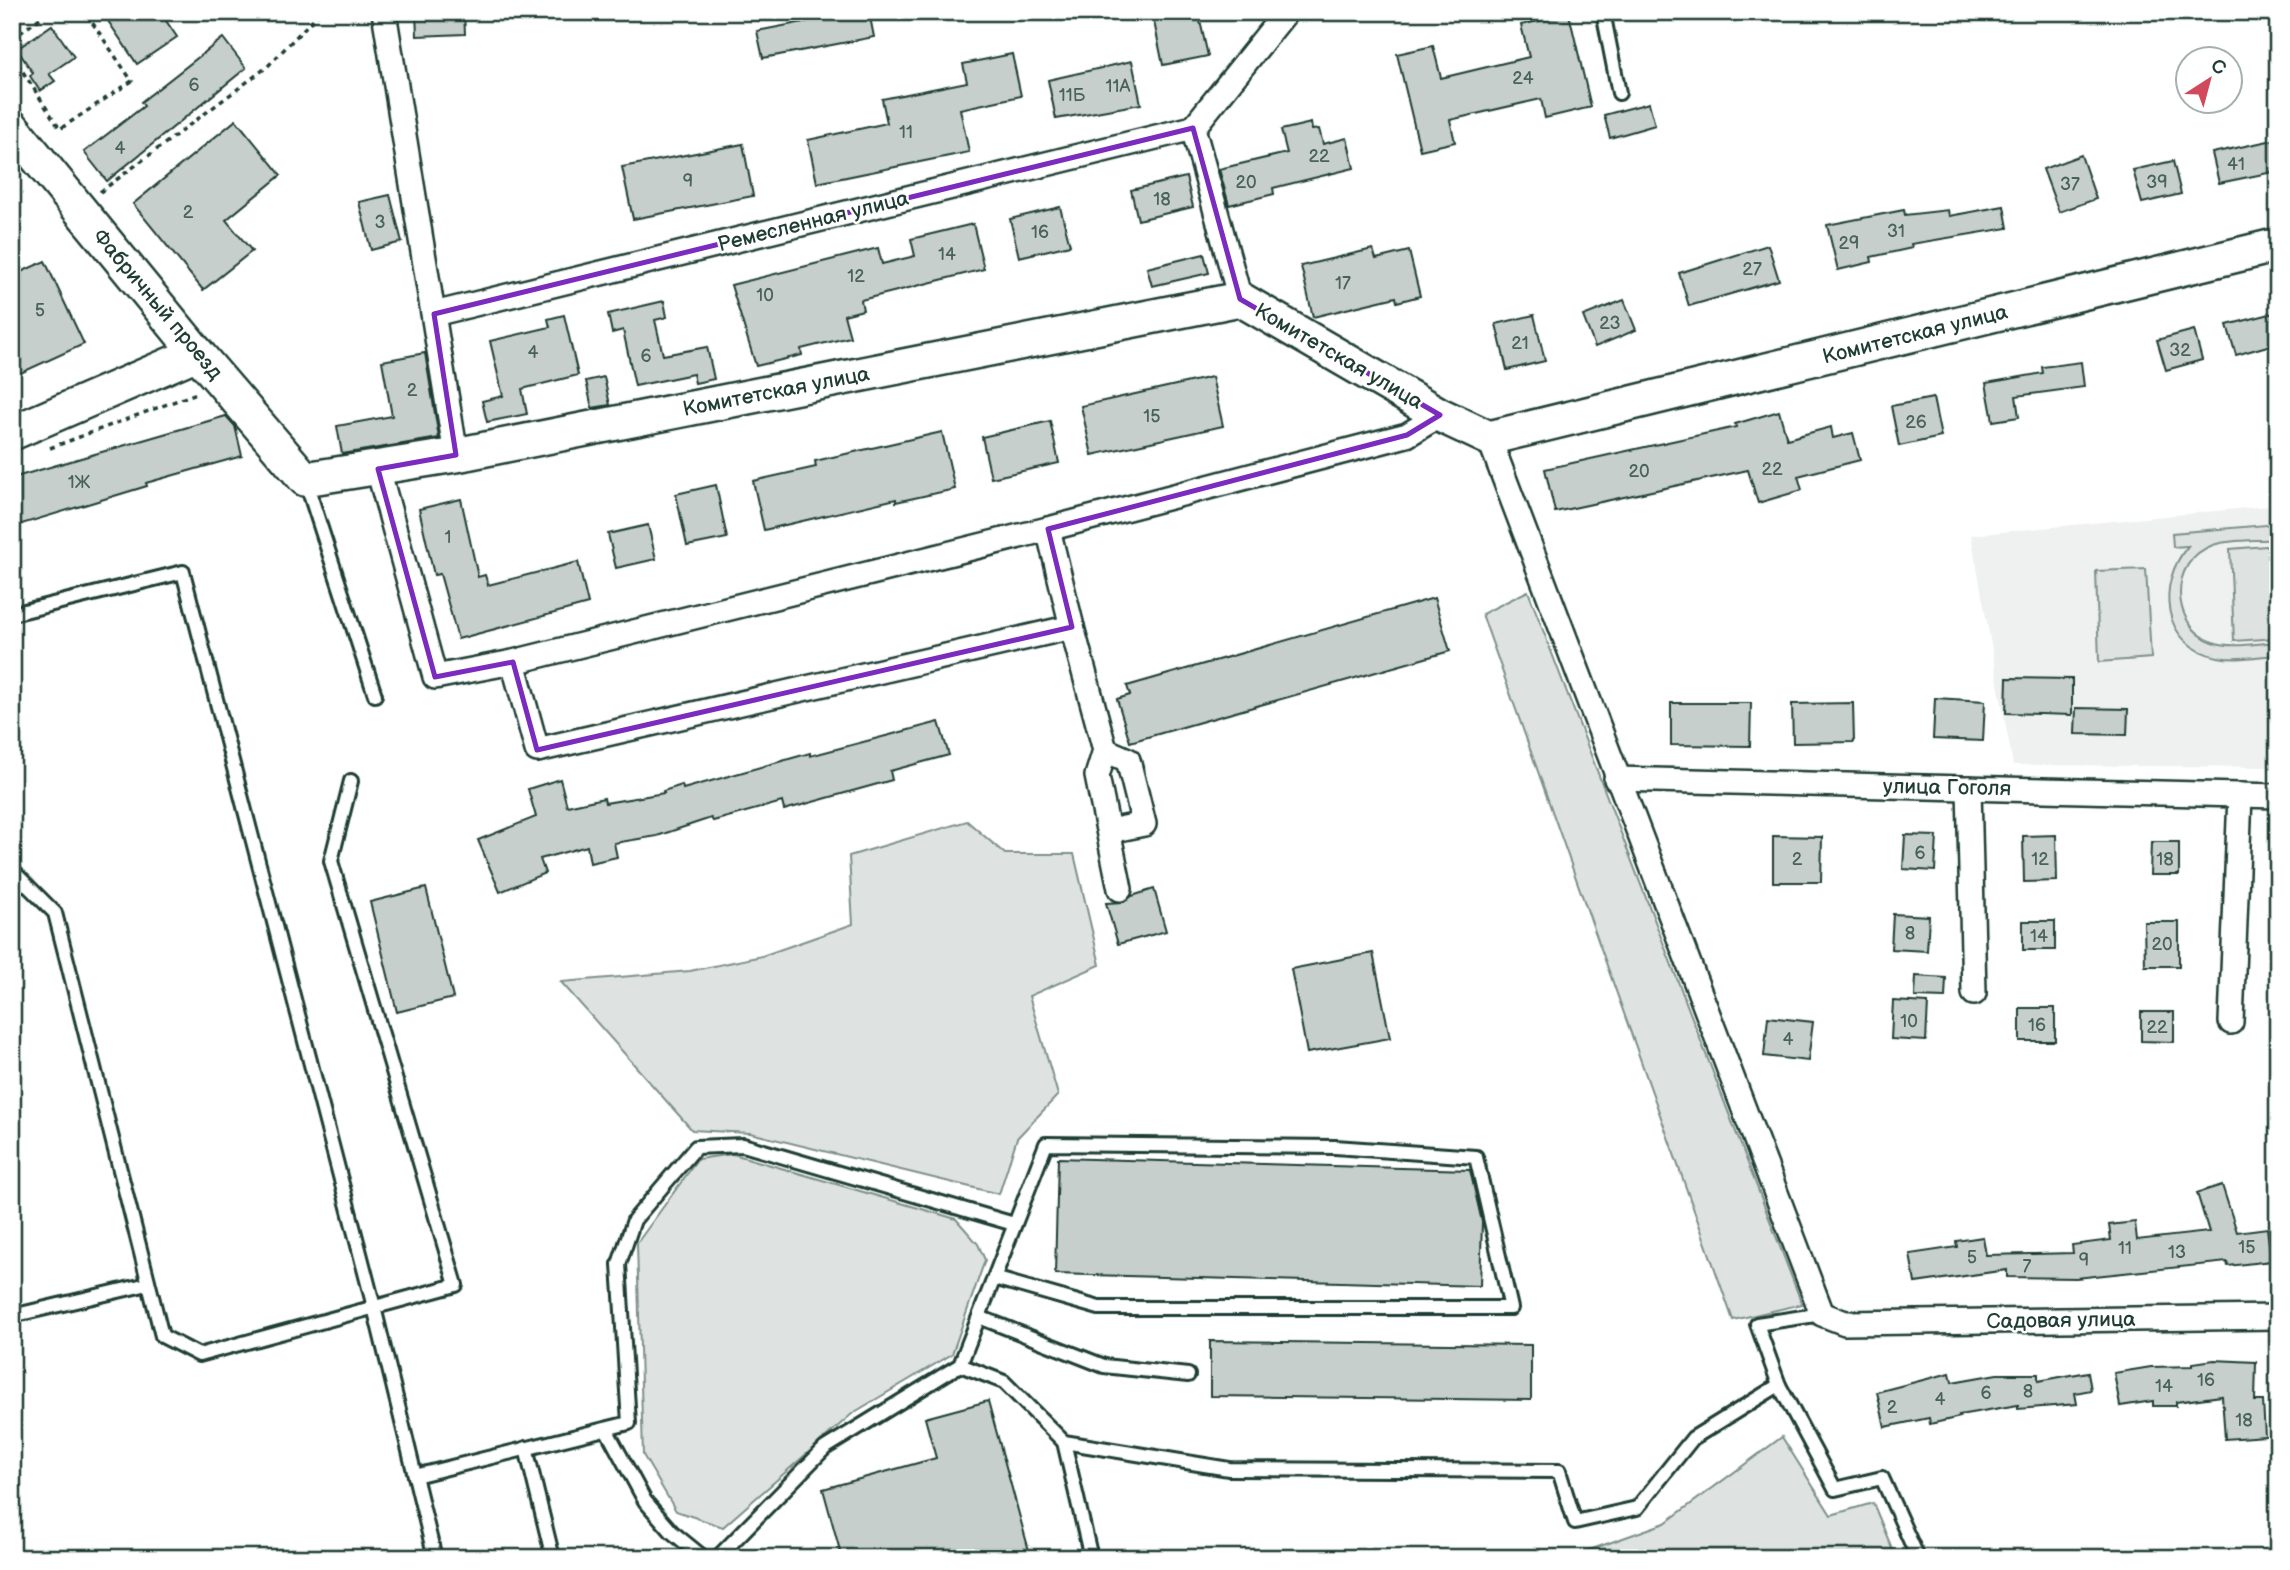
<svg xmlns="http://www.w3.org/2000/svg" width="2290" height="1570" font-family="'Balsamiq Sans',sans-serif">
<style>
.built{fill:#eef1f0}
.green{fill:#dee3e2;stroke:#7e908b;stroke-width:2}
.building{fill:#c7cfcc;stroke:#1f3d34;stroke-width:2}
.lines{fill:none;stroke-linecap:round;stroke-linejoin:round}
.lane-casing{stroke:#1f3d34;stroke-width:18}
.street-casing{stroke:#1f3d34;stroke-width:28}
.secondary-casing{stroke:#1f3d34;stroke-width:38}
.path{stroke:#1f3d34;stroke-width:3.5;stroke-dasharray:5 5;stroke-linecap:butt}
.lane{stroke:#fff;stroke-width:12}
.street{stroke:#fff;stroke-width:23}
.secondary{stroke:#fff;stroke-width:33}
.marked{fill:none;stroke:#7b2cbf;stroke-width:5;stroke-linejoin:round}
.labels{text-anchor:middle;stroke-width:5;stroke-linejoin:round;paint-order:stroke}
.number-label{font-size:18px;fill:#49625a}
.street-label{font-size:21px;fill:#1f3d34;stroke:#fff}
</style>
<rect width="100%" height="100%" fill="#fff"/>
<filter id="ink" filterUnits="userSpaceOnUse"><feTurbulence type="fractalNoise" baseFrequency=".0143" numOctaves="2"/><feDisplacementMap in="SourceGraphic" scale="14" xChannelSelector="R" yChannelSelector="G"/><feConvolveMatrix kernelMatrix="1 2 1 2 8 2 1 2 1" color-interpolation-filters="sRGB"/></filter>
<g filter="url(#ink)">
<polygon class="built" points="2278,505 2278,767 2013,765 1971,535"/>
<g class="green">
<path d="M2278,524V539C2258,541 2232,539 2213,545C2168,561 2170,626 2213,642C2232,649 2258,643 2278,642V655C2259,656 2236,661 2218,657C2161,646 2156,584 2188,546L2173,547L2172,533Z"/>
<polygon points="2278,545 2278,638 2234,641 2230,549"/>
<polygon points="2146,569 2151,658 2099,662 2096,571"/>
<polygon points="1528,591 1802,1304 1733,1320 1482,614"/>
<polygon points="967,821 1005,854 1074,854 1100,965 1029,996 1058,1095 1017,1138 999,1194 750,1133 692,1130 561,982 690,971 762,956 853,924 849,856"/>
<polygon points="733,1154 956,1219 978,1244 985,1260 952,1354 853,1413 723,1527 676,1511 643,1455 637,1243 698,1159"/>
<polygon points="1782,1437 1831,1515 1873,1503 1896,1558 1567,1558 1665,1523"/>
</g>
<g class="building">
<polygon points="102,12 160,12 177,37 137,64"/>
<polygon points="416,12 464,12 465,34 417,36"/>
<polygon points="855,12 869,12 874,37 763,58 757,31"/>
<polygon points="1152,12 1177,12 1178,17 1198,12 1208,56 1163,65"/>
<polygon points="1569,14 1591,107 1545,118 1541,99 1450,120 1455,142 1420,150 1397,54 1433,46 1441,78 1529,57 1521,25"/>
<polygon points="52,25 74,57 49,74 55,81 40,91 30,76 33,73 17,49"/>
<polygon points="223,38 246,68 107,181 84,152 144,106 141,102"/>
<polygon points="1012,54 1021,96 960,109 969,152 817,183 808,140 887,123 882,99 967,82 963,64"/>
<polygon points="1132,61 1141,104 1056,119 1048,80"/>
<polygon points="1649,103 1655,125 1610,138 1604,115"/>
<polygon points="236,120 281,175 226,220 252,251 203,290 133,204"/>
<polygon points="1311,123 1312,130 1319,129 1323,144 1347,138 1354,168 1273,188 1274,194 1229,205 1219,169 1287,153 1281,130"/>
<polygon points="2278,139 2278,171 2219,183 2212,153"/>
<polygon points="743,144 753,196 633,219 622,167"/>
<polygon points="2081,155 2096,199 2059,212 2043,169"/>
<polygon points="2173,161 2181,194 2142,203 2133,170"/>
<polygon points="1186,177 1193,207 1138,220 1131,190"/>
<polygon points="390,195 402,242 371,250 359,202"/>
<polygon points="2004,206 2008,228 1911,244 1912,248 1871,257 1872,262 1838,270 1827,225 1904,210 1905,215 1948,210 1949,216"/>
<polygon points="1060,207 1070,245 1019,257 1010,219"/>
<polygon points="973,224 984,269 861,300 863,310 844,315 850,337 801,349 802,355 756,366 731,285 878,248 882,264 915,256 911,239"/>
<polygon points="1768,245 1779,280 1689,306 1679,273"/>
<polygon points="1373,249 1376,259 1409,251 1420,296 1397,302 1396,297 1313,317 1301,266"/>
<polygon points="1204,254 1209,273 1152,286 1147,268"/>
<polygon points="45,261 84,344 12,377 12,276"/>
<polygon points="1624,300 1636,330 1595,347 1583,316"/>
<polygon points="664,301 667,317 655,320 663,355 707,347 714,379 695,383 693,374 635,386 623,330 612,333 608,314"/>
<polygon points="2278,312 2278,343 2236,355 2227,325"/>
<polygon points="564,315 578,375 522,389 527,414 487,422 482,401 503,396 490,341 550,327 548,319"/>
<polygon points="1534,315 1545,361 1507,370 1496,324"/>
<polygon points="2194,330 2202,360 2166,370 2157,340"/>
<polygon points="425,353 439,438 342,454 337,426 392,416 382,361"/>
<polygon points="2081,362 2084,387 2016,396 2019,417 1993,421 1986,383 2043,373 2042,367"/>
<polygon points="604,377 610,405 592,408 586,381"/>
<polygon points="1212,377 1223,426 1092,455 1081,406"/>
<polygon points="1933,398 1941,437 1899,446 1891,406"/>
<polygon points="1779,411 1787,439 1831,427 1833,438 1853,433 1860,460 1798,476 1802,490 1758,503 1748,470 1555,512 1545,469 1736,427 1735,424"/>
<polygon points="226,416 235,426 242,456 146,483 147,486 12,527 12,478"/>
<polygon points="1050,421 1059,463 991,478 982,437"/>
<polygon points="942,432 955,489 896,502 896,499 764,530 753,481 816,467 815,461"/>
<polygon points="716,485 727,538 687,546 676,494"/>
<polygon points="461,499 478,577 485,575 488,585 578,562 588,604 458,639 440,574 434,575 419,509"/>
<polygon points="648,525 656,559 616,568 608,534"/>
<polygon points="1434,598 1450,651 1130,742 1117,699 1130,695 1127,686"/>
<polygon points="2007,678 2072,679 2072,715 2006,713"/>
<polygon points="1935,698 1985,701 1983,741 1933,739"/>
<polygon points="1671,703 1751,703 1750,746 1671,745"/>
<polygon points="1853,703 1854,742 1793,743 1792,704"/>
<polygon points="2076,708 2128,709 2127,735 2075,734"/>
<polygon points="939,722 949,755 890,771 892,780 784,810 782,802 713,821 711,818 657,836 614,843 617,857 590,863 587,846 540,859 545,873 500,892 478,840 536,817 528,789 560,779 567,806 604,798 605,803 664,793 663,791 682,785 683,789 810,753 810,756"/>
<polygon points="1905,835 1937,836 1935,871 1903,869"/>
<polygon points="2056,835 2057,881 2024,882 2023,836"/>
<polygon points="1773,836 1822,837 1821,882 1773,882"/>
<polygon points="2151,842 2179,842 2179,875 2150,875"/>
<polygon points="426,888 453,998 397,1012 370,902"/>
<polygon points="1154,889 1166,931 1118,944 1106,903 1123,902 1132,896"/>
<polygon points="1893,914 1929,916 1927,951 1891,949"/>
<rect x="2023" y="921" width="32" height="29"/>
<polygon points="2144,922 2179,922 2179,966 2145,966"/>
<polygon points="1373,953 1390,1038 1307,1053 1291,969"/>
<polygon points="1916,976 1946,978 1945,998 1915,997"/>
<polygon points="1893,1001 1928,1003 1926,1041 1891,1039"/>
<rect x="2020" y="1008" width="35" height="33"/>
<polygon points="2141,1012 2174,1012 2174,1042 2141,1041"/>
<polygon points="1768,1017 1813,1022 1808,1061 1764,1056"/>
<polygon points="1058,1158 1470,1170 1482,1222 1480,1286 1055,1274"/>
<polygon points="2222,1185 2237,1232 2267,1228 2271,1261 2228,1266 2227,1262 2076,1278 2007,1277 2007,1270 1915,1283 1910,1254 1957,1247 1956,1241 1983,1237 1986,1255 2073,1253 2072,1245 2111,1240 2109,1225 2135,1222 2137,1240 2209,1232 2197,1193"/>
<polygon points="1210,1341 1531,1345 1531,1400 1210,1396"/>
<polygon points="2214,1360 2256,1362 2255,1401 2263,1401 2265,1436 2225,1439 2222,1396 2176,1402 2176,1406 2153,1406 2153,1401 2120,1406 2114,1373 2151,1367 2193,1366 2193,1363"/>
<polygon points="2088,1372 2091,1390 2075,1393 2077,1404 2018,1409 2018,1405 1959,1415 1960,1417 1930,1424 1929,1418 1885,1427 1877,1392 1950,1373 1952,1382 1997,1374 2038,1374 2038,1381"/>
<polygon points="988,1401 1031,1558 842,1558 823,1489 936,1458 925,1418"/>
</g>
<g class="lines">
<defs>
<g id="lane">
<polyline points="1603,12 1619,93"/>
<polyline points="306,482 375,695"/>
<polyline points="12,614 183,572 374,1307 435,1558"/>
<polyline points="12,870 55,913 162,1336 199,1355 456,1285 331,861 351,781"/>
<polygon points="1046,1144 1335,1147 1476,1157 1511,1308 1099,1308 994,1278"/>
<polyline points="12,1316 148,1284"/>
<polyline points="979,1317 1104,1366 1188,1375"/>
<polyline points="960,1365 1004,1382 1064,1442 1229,1469 1559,1471 1575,1522 1637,1508 1693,1438 1779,1385 1757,1324 1822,1314"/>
<polyline points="1779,1385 1835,1489 1882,1478 1918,1558"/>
<polyline points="606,1429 645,1501 672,1532 704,1558"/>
<polyline points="1064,1442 1091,1558"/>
<polyline points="526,1448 553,1558"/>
<polyline points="415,1476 629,1423 619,1264 634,1220 696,1147 743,1145 1014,1224"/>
<polyline points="717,1558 825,1448 960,1365 994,1278"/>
</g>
<g id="street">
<polyline points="384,12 456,455"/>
<polyline points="1240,299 1193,128 1286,12"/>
<polyline points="434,314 1193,128"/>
<polyline points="1489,438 1822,1314 1845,1323 2278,1317"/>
<polyline points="378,469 435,677 513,662 537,750 1072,627 1048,529 513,662"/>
<polyline points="1048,529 1407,435 1440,415"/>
<polyline points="1072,627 1105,750 1097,776 1120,889"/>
<polyline points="1105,750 1128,760 1144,824 1109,831"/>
<polyline points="1616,779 2278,796"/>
<polyline points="1969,788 1974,993"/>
<polyline points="2231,1022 2240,795"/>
</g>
<g id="secondary">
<polyline points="12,127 197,353 305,479 456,455 1240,299 1440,415 1489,438 2278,245"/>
<polyline points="12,433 197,353"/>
</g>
</defs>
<use href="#lane" class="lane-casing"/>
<use href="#street" class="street-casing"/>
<use href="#secondary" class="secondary-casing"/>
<g class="path">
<polyline points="12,39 48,12"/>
<polyline points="12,55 60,129 132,81 85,12"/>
<polyline points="100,192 267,67 320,12"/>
<polyline points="50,448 197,393"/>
</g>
<use href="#lane" class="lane"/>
<use href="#street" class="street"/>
<use href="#secondary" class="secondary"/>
</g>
</g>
<path class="marked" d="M1193,128L1240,299L1440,415L1407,435L1048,529L1072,627L537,750L513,662L435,677L378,469L456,455L434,314Z"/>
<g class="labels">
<g class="number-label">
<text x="1523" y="84">24</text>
<text x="194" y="91">6</text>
<text x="1118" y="92">11А</text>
<text x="1072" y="101">11Б</text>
<text x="906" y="138">11</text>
<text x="120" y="154">4</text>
<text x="1319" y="162">22</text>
<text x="2236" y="170">41</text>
<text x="688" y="187">9</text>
<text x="1246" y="188">20</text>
<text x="2157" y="188">39</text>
<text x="2070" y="190">37</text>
<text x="1162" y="205">18</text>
<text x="188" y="218">2</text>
<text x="380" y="228">3</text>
<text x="1896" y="237">31</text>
<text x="1040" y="238">16</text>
<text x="1849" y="249">29</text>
<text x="947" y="260">14</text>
<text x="1752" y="275">27</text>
<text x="856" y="282">12</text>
<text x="1343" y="289">17</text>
<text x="765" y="301">10</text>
<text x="40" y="316">5</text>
<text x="1610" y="329">23</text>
<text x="1520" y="349">21</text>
<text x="2180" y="356">32</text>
<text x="533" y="358">4</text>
<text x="646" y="362">6</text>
<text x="412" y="396">2</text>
<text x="1152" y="422">15</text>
<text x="1916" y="428">26</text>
<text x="1772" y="475">22</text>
<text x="1639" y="477">20</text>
<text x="79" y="488">1Ж</text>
<text x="448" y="543">1</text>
<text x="1920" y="859">6</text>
<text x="1797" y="865">2</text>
<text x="2040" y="865">12</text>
<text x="2165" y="865">18</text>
<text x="1910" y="939">8</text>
<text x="2039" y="942">14</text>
<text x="2162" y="950">20</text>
<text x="1909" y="1027">10</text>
<text x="2037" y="1031">16</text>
<text x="2157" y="1033">22</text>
<text x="1788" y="1045">4</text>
<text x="2247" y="1253">15</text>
<text x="2125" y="1254">11</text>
<text x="2177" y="1258">13</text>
<text x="1972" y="1263">5</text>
<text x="2084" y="1266">9</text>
<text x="2027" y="1272">7</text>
<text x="2206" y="1386">16</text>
<text x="2164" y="1392">14</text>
<text x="2028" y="1397">8</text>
<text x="1986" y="1399">6</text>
<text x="1940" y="1405">4</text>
<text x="1892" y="1413">2</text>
<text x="2244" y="1426">18</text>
</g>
<g class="street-label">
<text transform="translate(813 221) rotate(-14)" y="7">Ремесленная улица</text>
<text transform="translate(158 304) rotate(50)" y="7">Фабричный проезд</text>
<text transform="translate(1915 334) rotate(-14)" y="7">Комитетская улица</text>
<text transform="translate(1339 356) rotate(30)" y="7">Комитетская улица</text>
<text transform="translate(776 391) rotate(-11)" y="7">Комитетская улица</text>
<text transform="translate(1947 787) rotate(1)" y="7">улица Гоголя</text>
<text transform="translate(2061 1320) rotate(-1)" y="7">Садовая улица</text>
</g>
</g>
<rect width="2290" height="1570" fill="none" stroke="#fff" stroke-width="42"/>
<rect x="21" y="21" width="2248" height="1528" fill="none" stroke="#1f3d34" stroke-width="2.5" filter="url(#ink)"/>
<g transform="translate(2209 80) rotate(36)"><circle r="33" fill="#ffffff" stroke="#a5b1ae" stroke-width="2"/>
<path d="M0-5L12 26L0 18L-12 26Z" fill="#d1495b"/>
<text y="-10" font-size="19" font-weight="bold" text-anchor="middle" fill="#1f3d34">С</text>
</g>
</svg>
